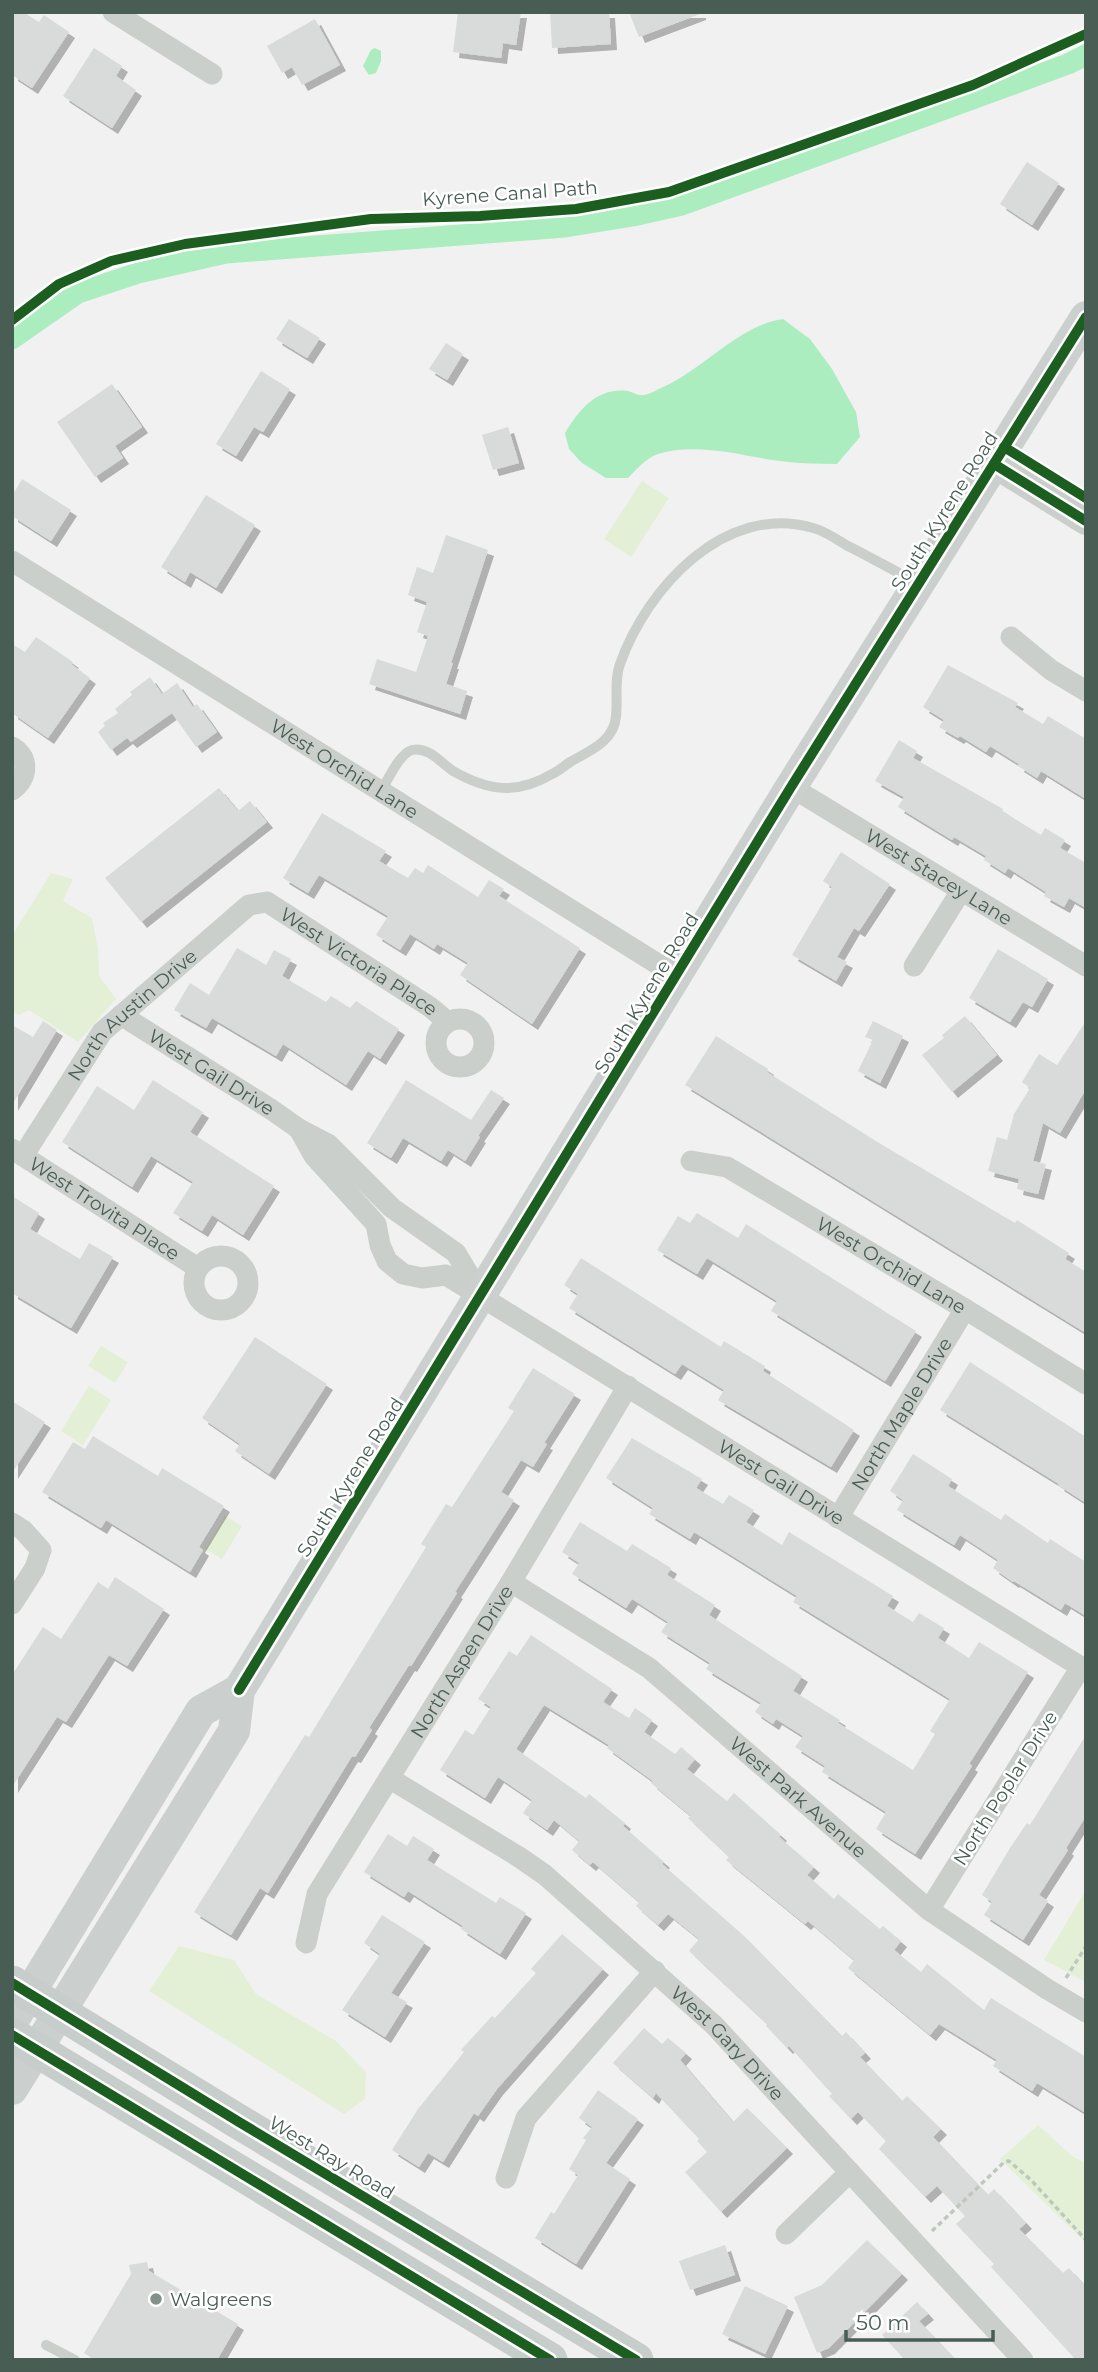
<svg xmlns="http://www.w3.org/2000/svg" width="1098" height="2372" font-family="Montserrat,sans-serif">
<style>
.green{fill:#e4f0d6}
.water{fill:#abedbe}
.lines{fill:none;stroke-linecap:round;stroke-linejoin:round}
.canal{stroke:#abedbe;stroke-width:21}
.building{fill:#d9dada;filter:url(#shadow)}
.path{stroke:#bfc8bc;stroke-width:3.5;stroke-dasharray:5 3.5;stroke-linecap:butt}
.service{stroke:#cacfcc;stroke-width:10}
.minor{stroke:#cacfcc;stroke-width:21}
.tertiary{stroke:#cacfcc;stroke-width:28}
.secondary{stroke:#cbd0ce;stroke-width:32}
.primary{stroke:#c6cdcb;stroke-width:35}
.cycleway-casing{stroke:#fff;stroke-width:15}
.cycleway{stroke:#1b5e20;stroke-width:10}
.poi-dot{fill:#83918b;stroke:#fff;stroke-width:2.5}
.labels{text-anchor:middle;stroke-width:5;stroke-linejoin:round;paint-order:stroke}
.street-label{font-size:19px;fill:#485d54;stroke:#fff}
.poi-label{font-size:19px;fill:#485d54;stroke:#fff;text-anchor:start}
</style>
<defs>
<filter id="shadow"><feDropShadow dx="6" dy="6" stdDeviation="0" flood-color="#0004"/></filter>
</defs>
<rect width="100%" height="100%" fill="#f1f1f1"/>
<g class="green">
<polygon points="642,481 669,498 631,557 604,539"/>
<polygon points="51,873 73,879 63,901 92,918 98,949 99,976 116,999 78,1042 29,1010 19,1015 12,1011 12,936"/>
<polygon points="101,1346 128,1362 115,1383 88,1366"/>
<polygon points="89,1386 111,1400 83,1445 61,1431"/>
<polygon points="225,1516 242,1526 222,1559 205,1549"/>
<polygon points="1086,1890 1086,1978 1084,1981 1044,1960"/>
<polygon points="179,1946 234,1960 256,1994 336,2041 366,2072 365,2099 344,2114 149,1991"/>
<polygon points="1038,2125 1072,2156 1086,2163 1086,2243 1000,2159"/>
</g>
<g class="water">
<polygon points="375,48 381,51 381,61 376,73 369,75 363,66 371,50"/>
<path d="M783,319L810,339L832,369L856,412L860,437L837,464C816,464 793,463 772,460C736,454 694,443 658,454C646,458 637,469 628,478H606L582,463L569,449L565,433C579,410 597,387 628,391C633,392 638,396 643,395C649,395 658,389 663,387C704,369 739,325 783,319Z"/>
</g>
<g class="lines">
<polyline class="canal" points="12,339 78,293 138,273 226,253 565,227 633,216 682,205 1068,64 1086,55"/>
</g>
<g class="building">
<polygon points="12,12 23,12 39,22 44,15 69,32 32,88 12,75"/>
<polygon points="458,12 521,12 516,45 503,43 501,58 453,52"/>
<polygon points="550,12 609,12 611,44 552,48"/>
<polygon points="629,12 700,12 700,14 639,37"/>
<polygon points="315,19 340,65 302,85 292,67 282,73 267,46"/>
<polygon points="94,48 122,66 116,76 136,90 112,128 63,96"/>
<polygon points="1027,162 1059,183 1032,225 1000,204"/>
<polygon points="289,319 320,338 307,358 276,339"/>
<polygon points="446,343 463,354 447,380 429,369"/>
<polygon points="261,371 290,389 263,432 254,427 236,456 216,444"/>
<polygon points="112,384 142,427 115,446 123,458 95,477 57,422"/>
<polygon points="508,427 519,463 493,470 482,435"/>
<polygon points="22,479 71,510 51,541 12,516 12,496"/>
<polygon points="206,495 255,525 216,588 190,572 185,582 161,567"/>
<polygon points="446,535 488,550 451,663 453,663 446,684 467,691 460,714 369,684 377,659 416,672 428,636 417,632 427,602 408,595 417,567 433,573"/>
<polygon points="36,637 73,662 71,664 90,678 48,738 12,713 12,644 25,652"/>
<polygon points="948,665 1018,703 1015,707 1043,724 1048,716 1086,739 1086,799 1041,771 1037,778 1018,766 1019,764 990,746 986,752 960,736 958,738 939,727 944,720 923,707"/>
<polygon points="150,677 162,694 177,683 193,707 197,704 217,732 196,747 172,713 131,742 127,738 111,750 98,732 105,726 103,723 118,713 115,709 132,695 130,692"/>
<polygon points="899,740 917,751 913,758 1003,809 1002,811 1041,835 1045,828 1065,840 1060,848 1086,863 1086,908 1069,898 1064,907 1044,896 1046,892 1008,868 1005,873 984,860 986,856 954,837 952,840 898,807 904,797 875,781"/>
<polygon points="219,788 238,811 250,801 267,822 141,922 105,878"/>
<polygon points="322,813 386,851 379,861 408,878 415,868 423,873 428,865 478,897 489,880 504,889 499,896 580,948 532,1024 460,975 468,963 437,944 434,949 410,934 400,950 376,935 388,916 319,875 308,893 283,878"/>
<polygon points="841,852 890,884 859,931 854,928 837,957 847,962 836,981 792,955 832,887 823,881"/>
<polygon points="237,948 266,965 274,950 291,959 282,976 326,1002 331,996 350,1008 356,1001 399,1029 380,1059 368,1051 346,1085 283,1044 276,1056 212,1018 206,1028 174,1010 190,983 209,995"/>
<polygon points="998,949 1048,979 1032,1007 1023,1002 1010,1022 969,998"/>
<polygon points="965,1016 997,1055 952,1092 922,1055 944,1038 942,1035"/>
<polygon points="43,1021 57,1030 12,1105 12,1025 33,1037"/>
<polygon points="873,1021 903,1036 880,1083 858,1071 873,1040 865,1037"/>
<polygon points="1086,1021 1086,1089 1060,1133 1043,1123 1033,1161 1046,1164 1038,1194 1017,1189 1019,1179 988,1171 997,1137 1007,1140 1014,1114 1030,1088 1022,1082 1039,1054 1057,1065"/>
<polygon points="716,1036 768,1069 767,1072 879,1143 1015,1223 1017,1220 1069,1253 1065,1259 1086,1272 1086,1333 685,1085"/>
<polygon points="153,1080 203,1112 190,1132 274,1186 243,1235 212,1215 202,1231 173,1213 193,1182 151,1156 132,1187 62,1142 97,1086 134,1110"/>
<polygon points="406,1080 471,1120 491,1090 504,1098 478,1136 480,1137 465,1161 448,1150 441,1161 403,1138 391,1158 367,1143"/>
<polygon points="12,1196 39,1213 30,1229 80,1259 89,1243 113,1257 71,1328 12,1293"/>
<polygon points="697,1213 738,1238 746,1224 916,1331 885,1381 771,1311 777,1301 707,1258 697,1274 657,1250 678,1216 690,1223"/>
<polygon points="581,1258 721,1347 724,1341 765,1366 763,1371 854,1430 831,1467 718,1400 724,1390 682,1364 675,1374 569,1308 578,1294 564,1285"/>
<polygon points="255,1337 327,1384 269,1474 235,1451 240,1444 202,1418"/>
<polygon points="970,1362 1086,1437 1086,1503 1058,1485 1059,1484 940,1410"/>
<polygon points="533,1368 575,1394 544,1443 547,1444 533,1467 521,1460 501,1492 514,1500 455,1592 457,1593 411,1666 409,1665 369,1728 372,1730 355,1757 352,1756 268,1893 260,1888 231,1935 194,1912 305,1735 309,1737 341,1685 426,1547 421,1544 446,1504 452,1507 514,1411 508,1408"/>
<polygon points="12,1401 45,1422 12,1473"/>
<polygon points="93,1436 158,1476 162,1468 224,1506 199,1547 203,1550 190,1572 106,1520 101,1528 42,1492 73,1442 85,1449"/>
<polygon points="632,1438 702,1479 696,1488 723,1504 729,1495 754,1510 746,1522 782,1545 789,1532 893,1596 887,1606 913,1622 919,1613 944,1628 938,1638 969,1658 979,1642 1028,1672 969,1764 972,1766 915,1854 876,1829 886,1812 822,1772 825,1766 795,1747 803,1736 776,1719 773,1724 755,1712 761,1703 706,1669 710,1663 661,1632 668,1622 632,1599 626,1608 572,1574 579,1563 562,1552 580,1522 627,1551 632,1544 671,1568 667,1575 715,1605 709,1615 802,1676 793,1691 840,1720 838,1723 913,1770 935,1734 930,1731 950,1699 793,1602 797,1596 694,1532 690,1539 649,1514 653,1508 606,1478"/>
<polygon points="913,1454 952,1479 948,1486 1001,1520 1005,1514 1048,1543 1050,1539 1086,1562 1086,1616 1065,1603 1061,1610 1014,1581 1013,1582 993,1568 998,1560 960,1535 954,1545 897,1510 903,1500 890,1491"/>
<polygon points="115,1577 164,1609 127,1666 109,1655 66,1722 57,1717 12,1787 12,1675 43,1627 61,1639 98,1582 108,1589"/>
<polygon points="531,1635 612,1689 603,1702 629,1718 635,1708 652,1720 644,1732 675,1754 681,1747 695,1759 687,1769 727,1801 734,1793 781,1835 779,1837 814,1867 807,1875 834,1899 838,1894 880,1929 883,1926 901,1941 894,1950 921,1972 927,1964 984,2010 991,1998 1086,2057 1086,2113 1037,2083 1032,2091 993,2066 997,2060 939,2024 930,2035 848,1968 854,1960 808,1921 805,1924 726,1860 729,1857 688,1818 691,1816 651,1783 653,1781 607,1748 609,1745 544,1705 516,1749 586,1798 589,1794 625,1823 623,1826 664,1862 662,1864 743,1935 842,2036 846,2032 865,2053 860,2057 902,2101 907,2096 941,2129 933,2137 988,2195 994,2189 1026,2223 1019,2229 1063,2273 1069,2268 1086,2287 1086,2360 1076,2360 991,2267 994,2264 956,2224 965,2216 937,2186 925,2197 879,2149 886,2141 858,2112 851,2119 829,2096 832,2094 789,2046 787,2048 766,2026 767,2024 689,1951 699,1939 668,1914 658,1925 636,1906 639,1902 593,1862 590,1865 572,1850 579,1841 554,1820 547,1830 523,1813 532,1800 498,1777 485,1798 440,1770 465,1730 473,1735 491,1707 478,1699 509,1651 517,1656"/>
<polygon points="1086,1735 1086,1816 1066,1848 1068,1850 1039,1895 1048,1901 1023,1940 984,1915 992,1902 982,1895 1010,1848 1027,1823 1030,1825"/>
<polygon points="388,1834 407,1846 413,1836 434,1849 427,1860 496,1903 500,1897 526,1913 500,1954 461,1929 463,1926 408,1891 404,1897 364,1872"/>
<polygon points="382,1915 425,1942 391,1993 407,2002 385,2037 342,2010 380,1954 364,1943"/>
<polygon points="562,1934 603,1969 497,2089 478,2116 474,2113 443,2162 428,2153 419,2167 392,2150 418,2109 464,2052 461,2050 492,2016 495,2018 536,1973 531,1969"/>
<polygon points="644,2028 662,2044 668,2038 686,2053 680,2060 733,2122 747,2108 787,2148 721,2212 685,2172 707,2152 697,2141 699,2139 656,2093 653,2098 613,2063"/>
<polygon points="598,2090 638,2119 606,2163 630,2179 576,2264 535,2238 551,2212 554,2214 578,2175 569,2169 586,2140 583,2138 592,2127 579,2118"/>
<polygon points="867,2240 902,2274 829,2348 817,2353 794,2297 822,2285"/>
<polygon points="725,2245 735,2275 690,2290 679,2261"/>
<polygon points="147,2262 149,2271 238,2324 217,2360 95,2360 84,2353 131,2274 129,2265"/>
<polygon points="745,2286 788,2306 765,2354 722,2334"/>
<polygon points="917,2302 928,2314 919,2321 956,2360 905,2360 882,2335"/>
</g>
<g class="lines">
<g class="path">
<polyline points="1066,1978 1086,1946"/>
<polyline points="932,2231 998,2168 1004,2162 1009,2161 1031,2180 1086,2240"/>
</g>
<g class="service">
<path d="M381,791C388,780 399,754 412,750C428,746 441,763 453,771C488,791 517,795 552,774C559,771 564,766 570,762C589,751 614,742 616,716C618,699 614,680 620,664C647,588 725,502 813,528C825,531 836,539 846,545C870,557 893,570 916,582"/>
<polyline points="46,2345 75,2360"/>
</g>
<g class="minor">
<polyline points="113,12 212,74"/>
<path id="s1" d="M12,561L677,976"/>
<polyline points="1011,637 1051,670 1086,691"/>
<path d="M12,747C30,758 28,778 12,790"/>
<path id="s2" d="M791,787L1086,966"/>
<polyline points="914,966 961,891"/>
<path id="s3" d="M121,1015L272,1110L299,1129L328,1144L392,1208L456,1253L481,1295"/>
<circle cx="460" cy="1043" r="24"/>
<path id="s4" d="M299,1129L314,1156L376,1224L380,1245L387,1261L403,1274L422,1278L446,1275L1081,1667L929,1910"/>
<path id="s5" d="M12,1149L198,1268"/>
<path id="s6" d="M23,1156L102,1032L249,905L267,902L430,1007L448,1022"/>
<path id="s7" d="M691,1161L727,1167L965,1309L1086,1384"/>
<circle cx="221" cy="1283" r="27"/>
<path id="s8" d="M838,1518L965,1309"/>
<polyline points="12,1523 23,1530 41,1550 35,1568 12,1604"/>
<path id="s9" d="M511,1582L649,1668L929,1910L1047,1989L1086,2012"/>
<path id="s10" d="M389,1778L519,1857L545,1875L714,2025L1023,2360"/>
<path id="s11" d="M306,1943L317,1894L511,1582L628,1386"/>
<polyline points="506,2178 526,2118 655,1971"/>
<polyline points="786,2234 850,2172"/>
</g>
<polyline class="tertiary" points="994,464 1086,521"/>
<g class="secondary">
<polyline points="12,2022 201,1711 239,1690"/>
<polyline points="12,2089 234,1731 239,1690 791,787 1086,317"/>
</g>
<g class="primary">
<polyline points="12,1983 239,2122 636,2360"/>
<polyline points="12,2035 550,2360"/>
</g>
<defs>
<g id="cycleway">
<polyline points="12,320 59,284 111,261 185,244 371,219 480,216 576,209 669,192 973,85 1086,34"/>
<polyline points="1004,447 1086,498"/>
<polyline points="994,464 1086,521"/>
<polyline points="239,1690 791,787 1086,317"/>
<polyline points="12,1983 239,2122 636,2360"/>
<polyline points="12,2035 550,2360"/>
</g>
</defs>
<use href="#cycleway" class="cycleway-casing"/>
<use href="#cycleway" class="cycleway"/>
</g>
<circle class="poi-dot" cx="156" cy="2299" r="7"/>
<g class="labels">
<g class="street-label">
<text transform="translate(510 193) rotate(-4)" y="7">Kyrene Canal Path</text>
<text transform="translate(944 511) rotate(-58)" y="7">South Kyrene Road</text>
<text dy="7" stroke="none"><textPath href="#s1" startOffset="392">West Orchid Lane</textPath></text>
<text dy="7" stroke="none"><textPath href="#s2" startOffset="173">West Stacey Lane</textPath></text>
<text dy="7" stroke="none"><textPath href="#s6" startOffset="469">West Victoria Place</textPath></text>
<text transform="translate(646 993) rotate(-59)" y="7">South Kyrene Road</text>
<text dy="7" stroke="none"><textPath href="#s6" startOffset="180">North Austin Drive</textPath></text>
<text dy="7" stroke="none"><textPath href="#s3" startOffset="107">West Gail Drive</textPath></text>
<text dy="7" stroke="none"><textPath href="#s5" startOffset="110">West Trovita Place</textPath></text>
<text dy="7" stroke="none"><textPath href="#s7" startOffset="228">West Orchid Lane</textPath></text>
<text dy="7" stroke="none"><textPath href="#s8" startOffset="122">North Maple Drive</textPath></text>
<text transform="translate(350 1477) rotate(-58)" y="7">South Kyrene Road</text>
<text dy="7" stroke="none"><textPath href="#s4" startOffset="620">West Gail Drive</textPath></text>
<text dy="7" stroke="none"><textPath href="#s11" startOffset="324">North Aspen Drive</textPath></text>
<text transform="translate(1005 1788) rotate(-58)" y="7">North Poplar Drive</text>
<text dy="7" stroke="none"><textPath href="#s9" startOffset="360">West Park Avenue</textPath></text>
<text dy="7" stroke="none"><textPath href="#s10" startOffset="432">West Gary Drive</textPath></text>
<text transform="translate(332 2157) rotate(31)" y="7">West Ray Road</text>
</g>
<g class="poi-label">
<text x="170" y="2306">Walgreens</text>
</g>
</g>
<rect width="1098" height="2372" fill="none" stroke="#485d54" stroke-width="28"/>
<path d="M846 2330v10h147v-10" fill="none" stroke="#485d54" stroke-width="3.5"/>
<text x="856" y="2330" font-size="21" fill="#485d54" stroke="#ffffff" stroke-width="5" paint-order="stroke">50 m</text>
</svg>
